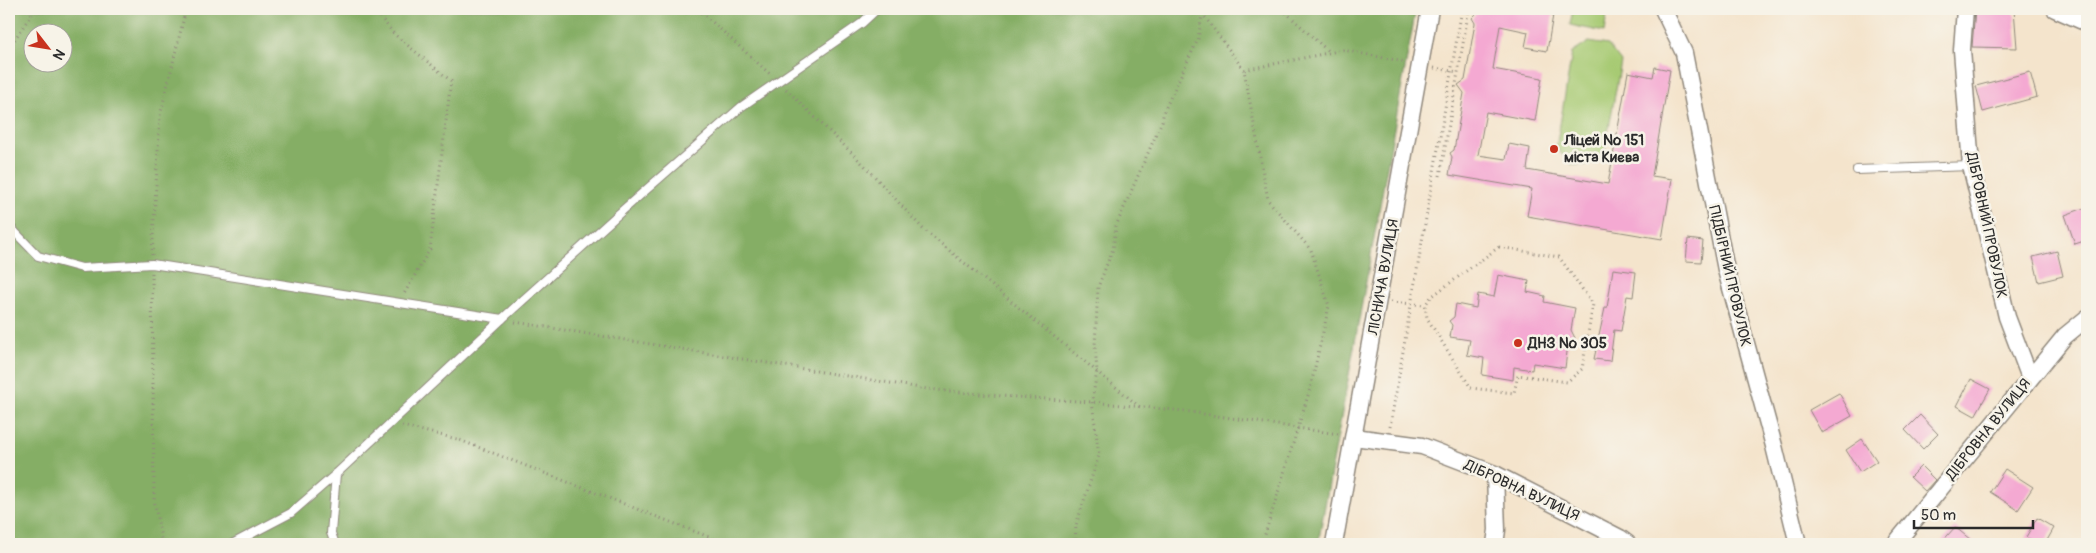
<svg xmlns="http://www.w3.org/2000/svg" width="2096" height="553" font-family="Pangolin,sans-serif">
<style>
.green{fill:#a7ca73;stroke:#697a4f}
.forest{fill:#85ae65;stroke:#586c48;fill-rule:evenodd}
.building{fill:#f4a9d2}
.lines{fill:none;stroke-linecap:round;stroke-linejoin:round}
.lane-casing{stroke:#90887c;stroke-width:10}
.street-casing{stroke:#90887c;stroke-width:19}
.path{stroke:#90887c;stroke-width:3;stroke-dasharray:1 4;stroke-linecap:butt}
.lane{stroke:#fff;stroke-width:8}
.street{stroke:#fff;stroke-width:16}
.poi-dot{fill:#c8321e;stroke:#f7f3e8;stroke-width:2}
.labels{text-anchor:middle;stroke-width:5;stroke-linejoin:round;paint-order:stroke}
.poi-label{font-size:15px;font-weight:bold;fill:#2b2b2b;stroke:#f7f3e8;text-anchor:start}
.street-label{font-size:15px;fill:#2b2b2b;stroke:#f7f3e8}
</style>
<rect width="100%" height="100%" fill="#f7f3e8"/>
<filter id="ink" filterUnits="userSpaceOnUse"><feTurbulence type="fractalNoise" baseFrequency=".02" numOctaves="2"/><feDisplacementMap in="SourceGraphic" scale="10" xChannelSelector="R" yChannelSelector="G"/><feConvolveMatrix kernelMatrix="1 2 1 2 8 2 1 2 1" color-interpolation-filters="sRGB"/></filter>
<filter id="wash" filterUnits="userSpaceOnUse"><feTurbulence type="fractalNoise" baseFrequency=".0096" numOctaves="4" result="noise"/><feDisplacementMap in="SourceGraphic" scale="20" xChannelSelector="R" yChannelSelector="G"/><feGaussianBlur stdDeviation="1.12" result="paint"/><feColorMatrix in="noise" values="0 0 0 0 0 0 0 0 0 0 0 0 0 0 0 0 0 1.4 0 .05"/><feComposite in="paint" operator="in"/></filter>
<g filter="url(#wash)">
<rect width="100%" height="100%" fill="#f4e4cc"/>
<g class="green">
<polygon points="1573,9 1608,9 1604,32 1570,25"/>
<polygon points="1589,42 1608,45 1621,62 1604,155 1589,165 1572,165 1556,148 1572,53"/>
</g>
<path class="forest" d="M9,9H1416L1318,544H9ZM32,32H62V62H32Z"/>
<g id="blocks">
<g class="building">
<polygon points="1478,9 1554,9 1547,51 1525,47 1528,32 1500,26 1493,69 1542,78 1535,121 1486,112 1478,155 1506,159 1509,144 1530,148 1527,170 1608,184 1628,72 1653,77 1655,67 1670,70 1652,176 1672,179 1662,239 1527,216 1532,189 1449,175 1452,157 1450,153 1454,150 1464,93 1458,85 1465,80 1475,23 1472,18 1477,13"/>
<polygon points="1975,9 2014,9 2017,48 1972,47"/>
<polygon points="2030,72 2037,97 1983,112 1976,86"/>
<polygon points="2087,207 2087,240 2075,244 2065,215"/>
<polygon points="1688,239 1703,241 1701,262 1686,261"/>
<polygon points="2057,251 2063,276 2039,282 2033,257"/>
<polygon points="1613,269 1636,272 1633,297 1627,296 1621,331 1614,330 1610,361 1594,359 1605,308 1607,308"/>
<polygon points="1498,275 1529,281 1527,292 1545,296 1544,302 1575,308 1571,330 1575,338 1568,344 1565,368 1533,363 1532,370 1514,367 1513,380 1482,375 1484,358 1467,355 1470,340 1450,337 1452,325 1449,321 1454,317 1456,304 1476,308 1478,294 1494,297"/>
<polygon points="1971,379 1990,389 1975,416 1957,406"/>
<polygon points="1839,393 1852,416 1822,433 1809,410"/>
<polygon points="1920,415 1938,434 1923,449 1905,430"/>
<polygon points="1862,439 1877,461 1860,472 1846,450"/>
<polygon points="1921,466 1935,480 1925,491 1910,477"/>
<polygon points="2005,469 2033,487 2018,510 1990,492"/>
<polygon points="2037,518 2054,528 2045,544 2039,544 2026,537"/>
<polygon points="1955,527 1976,544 1940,544"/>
</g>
</g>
</g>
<g filter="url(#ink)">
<use href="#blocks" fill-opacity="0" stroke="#90887c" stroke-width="1"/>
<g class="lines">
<defs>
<g id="lane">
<polyline points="1857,170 1971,166"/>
<polyline points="9,226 38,256 82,268 152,264 502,319"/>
<polyline points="232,544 291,513 336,474 502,319 623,210 741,107 862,23 877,9"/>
<polyline points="335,544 331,533 336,474"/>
</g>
<g id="street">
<polyline points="1663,9 1684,53 1726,270 1774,446 1798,544"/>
<polyline points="1965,9 1962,50 1971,166 2007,317 2030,378"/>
<polyline points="2055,9 2087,23"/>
<polyline points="1354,437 1422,446 1495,474 1620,538 1628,544"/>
<polyline points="1334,544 1430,9"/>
<polyline points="1495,544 1497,530 1495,474"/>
<polyline points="1895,544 2065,336 2087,318"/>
</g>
</defs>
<use href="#lane" class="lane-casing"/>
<use href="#street" class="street-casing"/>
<g class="path">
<polyline points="374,9 394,34 451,81 430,249 404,294"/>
<polyline points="698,9 771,75"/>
<polyline points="1199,9 1244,70"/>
<polyline points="1282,9 1329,52"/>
<polyline points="9,48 35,9"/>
<polyline points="1434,68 1458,72"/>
<polyline points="786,89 865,166 923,229 1140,407"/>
<polyline points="1440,176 1469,9"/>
<polygon points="1499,247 1559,257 1593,304 1582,369 1567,382 1518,375 1514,393 1471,388 1427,318 1425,305 1431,297"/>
<polyline points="152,255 160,116 186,9"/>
<polyline points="152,273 154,499 162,544"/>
<polyline points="1391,302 1425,305"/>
<polyline points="515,322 927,389 1002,396 1092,402 1184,411 1338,434"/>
<polyline points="402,426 457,439 727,544"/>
<polyline points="1390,427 1462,9"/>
<polyline points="1075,544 1076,525 1099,455 1092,402 1097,371 1095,346 1098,287 1113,249 1116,226 1162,121 1164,111 1198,39 1203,9"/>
<polyline points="1262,544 1310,389 1329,306 1311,250 1268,200 1244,70 1343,50 1406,62"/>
</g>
<use href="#lane" class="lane"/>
<use href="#street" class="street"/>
</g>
</g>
<g class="poi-dot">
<circle cx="1554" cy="149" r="5"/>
<circle cx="1518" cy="343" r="5"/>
</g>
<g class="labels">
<g class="poi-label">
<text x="1564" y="145">Ліцей № 151<tspan x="1564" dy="17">міста Києва</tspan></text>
<text x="1528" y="348">ДНЗ № 305</text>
</g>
<g class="street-label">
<text transform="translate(1987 225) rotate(78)" y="5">ДІБРОВНИЙ ПРОВУЛОК</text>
<text transform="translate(1730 276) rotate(77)" y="5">ПІДБІРНИЙ ПРОВУЛОК</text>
<text transform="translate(1383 277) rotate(-80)" y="5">ЛІСНИЧА ВУЛИЦЯ</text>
<text transform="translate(1988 429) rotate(-51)" y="5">ДІБРОВНА ВУЛИЦЯ</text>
<text transform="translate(1522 490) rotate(25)" y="5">ДІБРОВНА ВУЛИЦЯ</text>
</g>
</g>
<rect width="2096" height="553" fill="none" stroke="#f7f3e8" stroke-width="30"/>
<g transform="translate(48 48) rotate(121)"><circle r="24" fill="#f7f3e8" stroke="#a5a39c"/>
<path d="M0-4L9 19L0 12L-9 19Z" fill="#c8321e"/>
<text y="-8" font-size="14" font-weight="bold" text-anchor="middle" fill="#2b2b2b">N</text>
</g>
<path d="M1914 520v8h119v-8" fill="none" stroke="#2b2b2b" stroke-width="2.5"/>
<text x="1921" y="520" font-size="15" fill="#2b2b2b" stroke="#f7f3e8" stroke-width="4" paint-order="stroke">50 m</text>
</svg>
